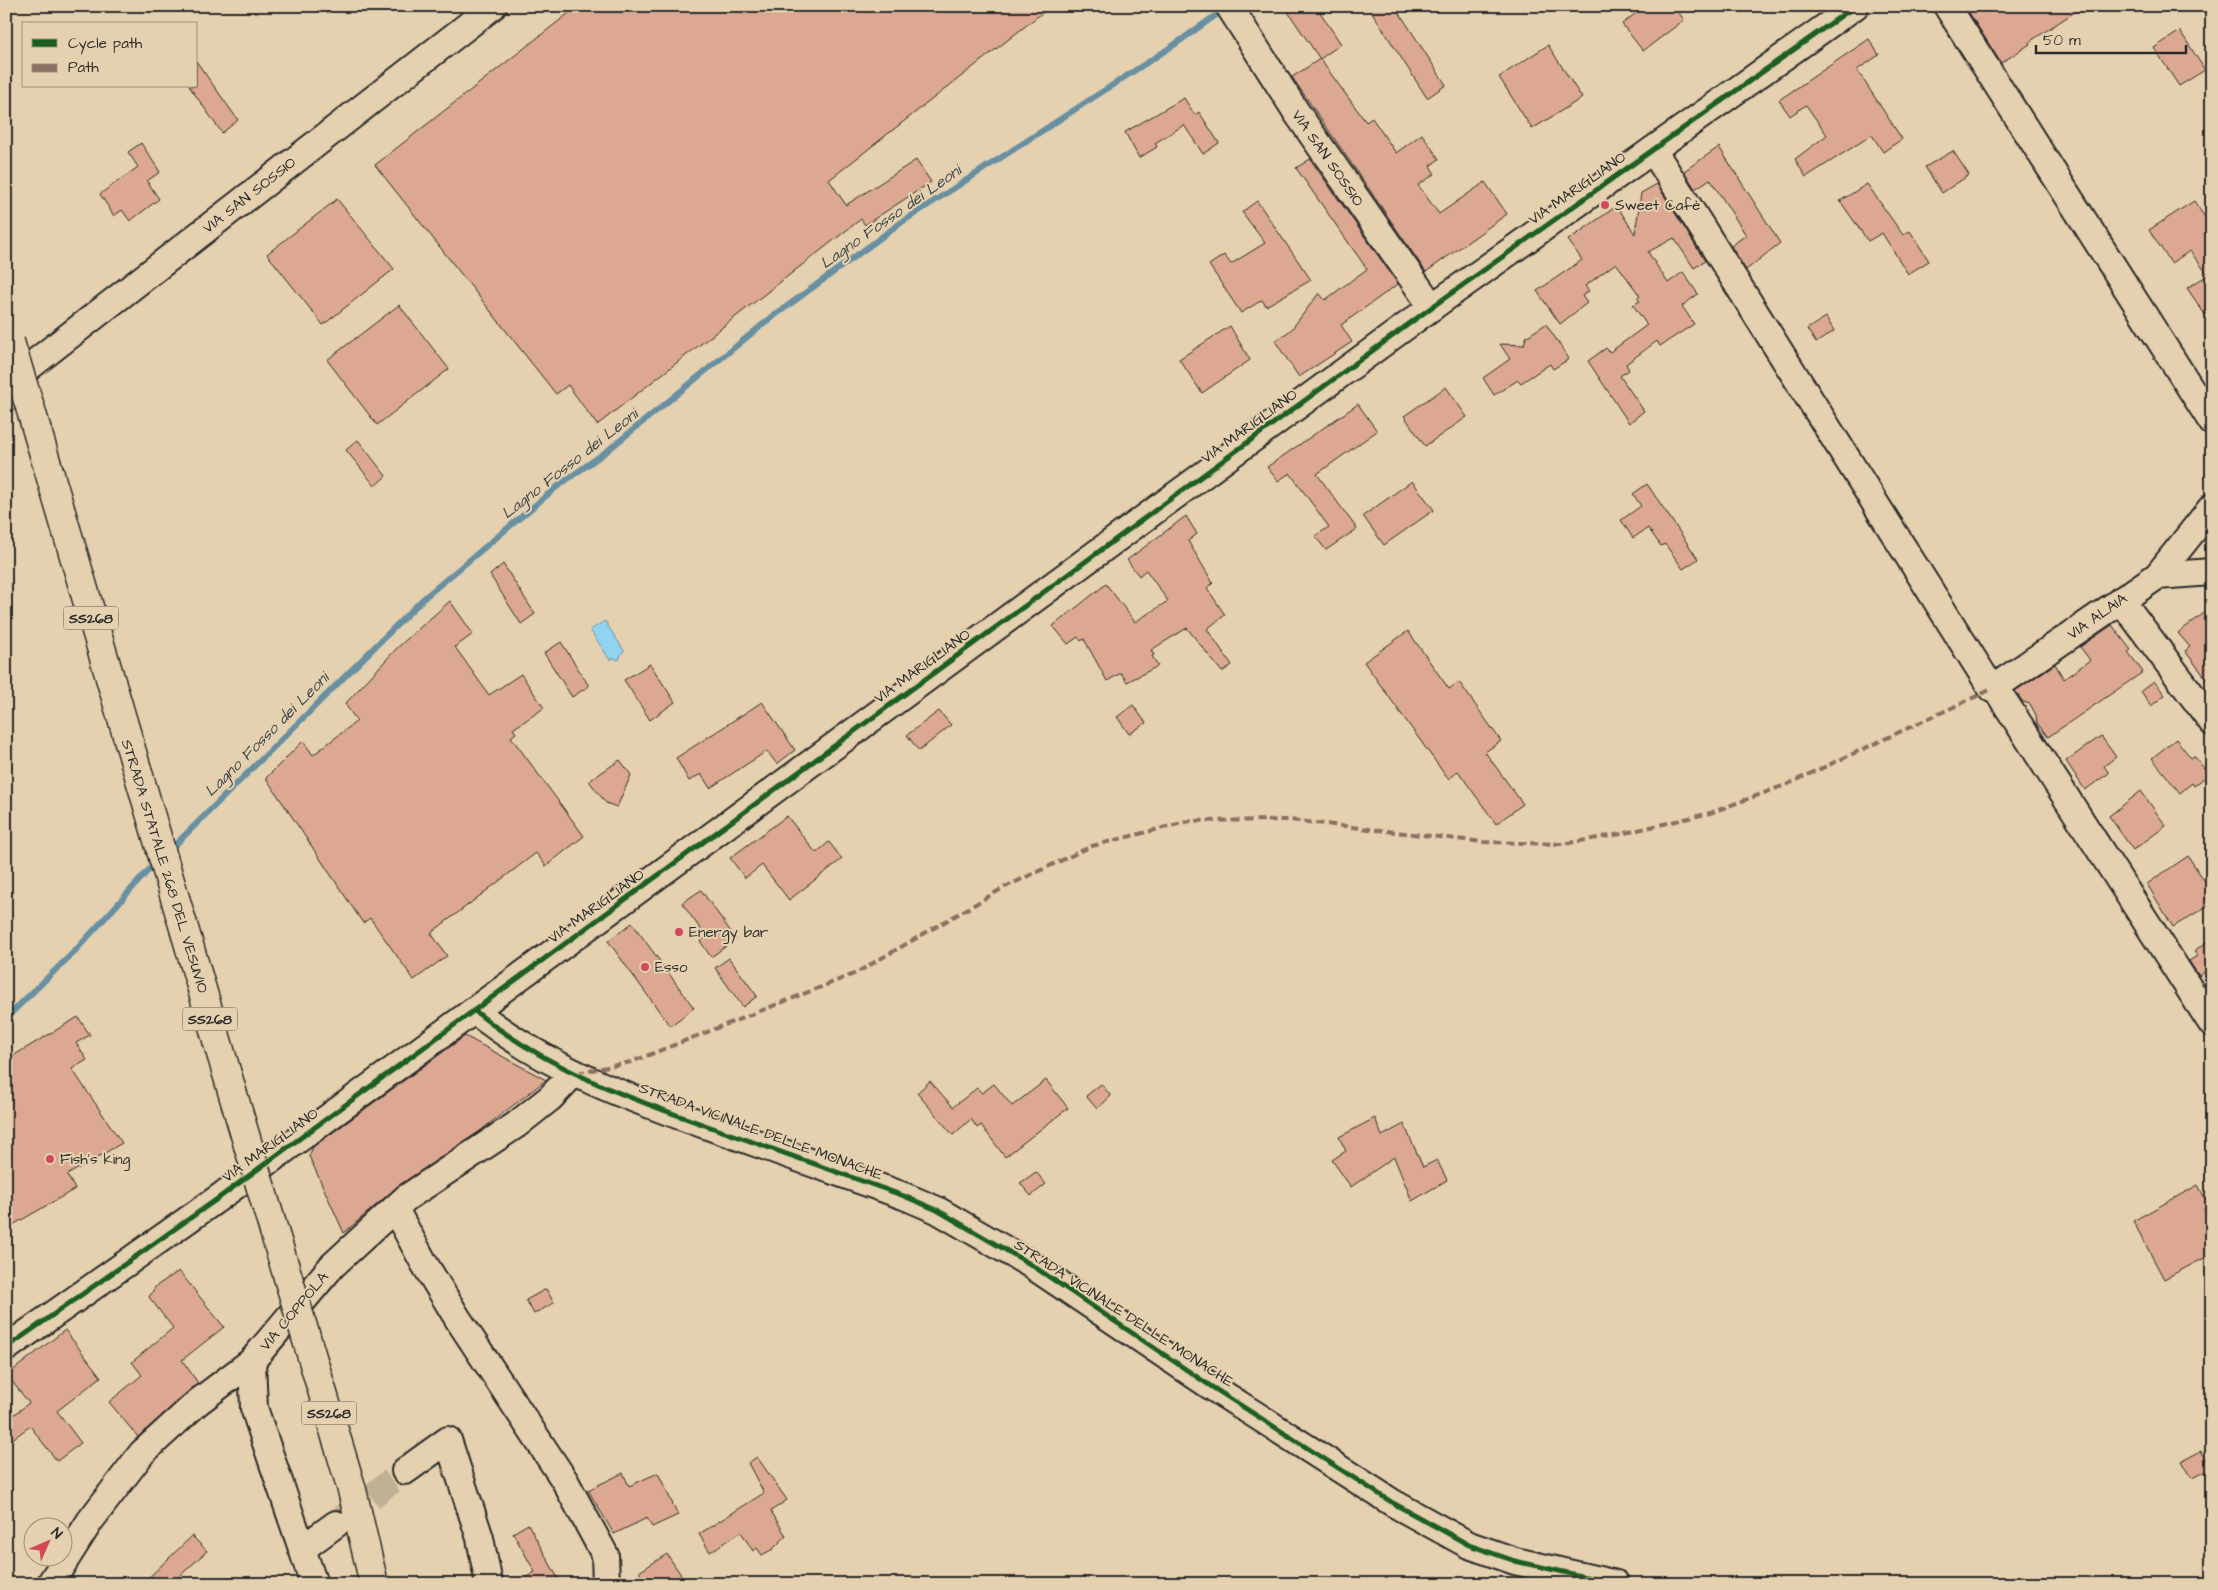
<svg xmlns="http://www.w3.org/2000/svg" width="2218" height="1590" font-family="'Architects Daughter',sans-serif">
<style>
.water{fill:#90d4f2;stroke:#6890a2}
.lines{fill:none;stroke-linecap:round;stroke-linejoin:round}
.stream{stroke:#6890a2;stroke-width:6}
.building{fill:#dda892;stroke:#2b2b2b}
.minor-tunnel{stroke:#c0b095;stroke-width:26;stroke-dasharray:26 13;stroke-linecap:butt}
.minor-casing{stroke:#2b2b2b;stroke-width:30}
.highway-casing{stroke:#2b2b2b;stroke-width:31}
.minor{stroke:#e5d1af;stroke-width:26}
.highway{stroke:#e5d1af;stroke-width:28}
.highway-bridge-casing{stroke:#2b2b2b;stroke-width:31;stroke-linecap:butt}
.highway-bridge{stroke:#e5d1af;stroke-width:28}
.quiet{stroke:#8d6e63;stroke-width:4;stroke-dasharray:8 4;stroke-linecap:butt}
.cycleway-casing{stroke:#e5d1af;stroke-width:8}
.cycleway{stroke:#1b5e20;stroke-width:5}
.poi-dot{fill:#d1495b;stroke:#e5d1af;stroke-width:2}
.labels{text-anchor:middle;stroke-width:4;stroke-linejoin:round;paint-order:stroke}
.shield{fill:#e5d1af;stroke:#635d53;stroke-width:1}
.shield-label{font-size:14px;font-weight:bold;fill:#2b2b2b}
.street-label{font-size:15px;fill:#2b2b2b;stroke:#e5d1af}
.poi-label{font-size:15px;fill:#2b2b2b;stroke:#e5d1af;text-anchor:start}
.water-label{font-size:16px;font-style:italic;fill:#3a4449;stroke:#e5d1af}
</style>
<rect width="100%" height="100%" fill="#e5d1af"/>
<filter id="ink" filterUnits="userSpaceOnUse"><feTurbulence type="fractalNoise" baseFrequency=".02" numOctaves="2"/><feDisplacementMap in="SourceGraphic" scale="10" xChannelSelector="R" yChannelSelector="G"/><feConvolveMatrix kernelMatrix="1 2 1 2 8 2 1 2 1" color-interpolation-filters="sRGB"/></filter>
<g filter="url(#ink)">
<polygon class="water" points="605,621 624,651 621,654 619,660 613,658 610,660 590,630"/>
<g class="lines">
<g class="stream">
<polyline points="169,851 424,598 558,486 607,451 767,321 902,222 1174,45 1219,13"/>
<polyline points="6,1018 75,951 156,862"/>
</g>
</g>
<g class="building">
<polygon points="578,6 1051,6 829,180 846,205 916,160 931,182 865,225 861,219 597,425 568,385 556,394 375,165"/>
<polygon points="1284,6 1316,6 1341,44 1320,59"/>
<polygon points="1368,6 1395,6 1446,85 1427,98"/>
<polygon points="1645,6 1674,6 1684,20 1643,51 1622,24"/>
<polygon points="1965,6 2084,6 2029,42 2030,44 2001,63"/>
<polygon points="2180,31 2205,70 2179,86 2154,48"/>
<polygon points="1869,39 1879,55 1857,70 1902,139 1883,152 1872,135 1806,177 1795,159 1827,135 1806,105 1790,116 1779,100"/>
<polygon points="1548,45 1582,98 1532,129 1499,77"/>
<polygon points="1320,59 1366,122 1372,118 1396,153 1422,134 1439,159 1430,166 1435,174 1418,185 1439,214 1485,182 1507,214 1426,272 1292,77"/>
<polygon points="196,61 238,120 222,133 189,86 196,86"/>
<polygon points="1184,98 1195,115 1199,112 1219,143 1203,154 1184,125 1155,143 1157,147 1139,158 1125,132"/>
<polygon points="141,143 160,172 147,181 159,199 130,221 122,210 114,216 100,194 138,167 128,152"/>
<polygon points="1719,147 1780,243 1746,270 1731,246 1746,235 1710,179 1695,189 1684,171"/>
<polygon points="1953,151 1969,175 1942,193 1925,167"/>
<polygon points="1310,159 1398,284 1341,325 1352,342 1299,377 1275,341 1291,330 1319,293 1325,300 1367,269 1296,168"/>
<polygon points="1657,184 1705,261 1694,268 1674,238 1648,252 1668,283 1683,272 1698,294 1682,306 1694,324 1660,346 1657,341 1626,364 1629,370 1620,376 1644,411 1629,423 1588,361 1606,348 1610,352 1647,325 1633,305 1640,301 1637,298 1640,296 1616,263 1585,286 1589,291 1582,296 1587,303 1560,324 1537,291 1582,260 1568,240 1617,206 1635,234 1641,193"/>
<polygon points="1867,184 1903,235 1910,231 1929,261 1908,274 1882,233 1868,241 1840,201"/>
<polygon points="337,199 394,269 323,325 267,254"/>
<polygon points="1257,201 1311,280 1266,306 1262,300 1241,313 1209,265 1224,255 1231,264 1265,243 1242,212"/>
<polygon points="2194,201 2212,228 2212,325 2187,288 2208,275 2190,251 2171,263 2149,230"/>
<polygon points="399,305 449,369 377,425 327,360"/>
<polygon points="1826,317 1834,331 1816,343 1807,329"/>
<polygon points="1546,324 1569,359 1553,369 1550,364 1521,383 1518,380 1494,395 1483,378 1510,359 1500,344 1524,345 1526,337"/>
<polygon points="1230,326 1250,360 1202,393 1179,359"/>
<polygon points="1446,387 1467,417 1425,446 1404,416"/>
<polygon points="1358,404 1377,431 1317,474 1357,529 1326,550 1315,536 1329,527 1290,473 1278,481 1267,467"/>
<polygon points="358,440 386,476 375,486 346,450"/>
<polygon points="1412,481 1434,510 1384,545 1363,516"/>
<polygon points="1647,484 1698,559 1683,569 1665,544 1661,546 1648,528 1633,538 1621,520 1641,506 1633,494"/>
<polygon points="1186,516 1197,534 1188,541 1213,583 1207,588 1225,615 1207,629 1232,665 1222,672 1187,628 1151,650 1154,655 1152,656 1158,666 1127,682 1121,673 1107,681 1084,639 1081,641 1078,637 1068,644 1053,626 1106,584 1135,622 1168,601 1146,570 1139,576 1127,560"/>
<polygon points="503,564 535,614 521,624 490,575"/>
<polygon points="450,601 473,634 455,647 489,695 521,674 544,708 513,729 516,733 511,737 584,836 546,866 536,853 431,933 447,956 414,980 370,918 363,923 266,778 303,741 313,755 357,721 345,704 398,647"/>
<polygon points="2212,607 2212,686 2185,651 2190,647 2178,633"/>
<polygon points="2112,625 2131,650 2128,652 2143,672 2048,737 2037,723 2036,715 2030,704 2023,702 2015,691 2055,664 2064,679 2090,660 2080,647"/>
<polygon points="1408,631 1449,689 1459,682 1501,741 1485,752 1523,804 1496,824 1458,771 1448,779 1364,662"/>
<polygon points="561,642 589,686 572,697 544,653"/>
<polygon points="650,664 675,702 650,720 624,680"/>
<polygon points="2154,681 2165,695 2151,706 2141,691"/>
<polygon points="762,702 795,750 777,764 767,751 710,788 701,774 689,781 676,758"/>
<polygon points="1133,705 1146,723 1129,734 1117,717"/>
<polygon points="939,711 951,725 919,751 907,735"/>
<polygon points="2101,736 2116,757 2104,766 2109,773 2085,790 2066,761"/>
<polygon points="2176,739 2191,758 2194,756 2209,774 2194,786 2192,783 2180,793 2152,758"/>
<polygon points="620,760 631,775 617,807 606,803 589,781"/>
<polygon points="2141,791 2166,826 2133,850 2109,816"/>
<polygon points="787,816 816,853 829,842 842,859 789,900 762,865 745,878 730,858"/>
<polygon points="2188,856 2212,892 2212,903 2173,927 2147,884"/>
<polygon points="701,890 736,939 711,957 700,941 706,937 682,903"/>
<polygon points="632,923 694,1008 670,1026 608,941"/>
<polygon points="2212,938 2212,981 2206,971 2199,976 2189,961 2197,956 2194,951"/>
<polygon points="729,958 757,996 743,1007 715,968"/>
<polygon points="78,1017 90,1035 76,1043 87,1060 72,1069 122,1143 67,1175 75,1189 6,1229 6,1060"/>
<polygon points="465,1036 546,1080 480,1131 398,1186 344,1233 309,1156 313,1147"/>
<polygon points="1046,1080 1068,1108 1005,1157 981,1125 977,1128 971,1119 953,1135 917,1093 930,1081 953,1107 977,1088 982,1093 994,1084 1012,1106"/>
<polygon points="1101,1084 1111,1096 1097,1109 1086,1096"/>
<polygon points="1375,1118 1382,1136 1404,1124 1423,1167 1437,1160 1447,1180 1412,1201 1394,1157 1351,1187 1332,1160 1346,1151 1339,1137"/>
<polygon points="1036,1172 1046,1184 1031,1196 1020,1183"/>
<polygon points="2198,1185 2209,1206 2204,1210 2212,1224 2212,1254 2164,1279 2133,1221"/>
<polygon points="179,1271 224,1327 182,1360 198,1383 138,1437 109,1402 142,1375 132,1362 173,1328 149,1297 156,1286"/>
<polygon points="546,1289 554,1303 534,1314 526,1300"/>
<polygon points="65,1330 101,1377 57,1411 81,1443 57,1461 30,1426 6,1444 6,1421 29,1403 7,1375"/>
<polygon points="2201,1451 2212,1468 2192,1478 2182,1461"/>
<polygon points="757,1457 787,1500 771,1511 786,1536 773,1549 762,1555 757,1548 753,1551 741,1532 710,1552 699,1534 764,1493 748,1463"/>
<polygon points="623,1473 629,1486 658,1473 678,1515 652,1527 647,1518 614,1534 588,1490"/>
<polygon points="528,1524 561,1584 515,1584 535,1572 513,1533"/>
<polygon points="192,1536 207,1551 171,1584 142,1584"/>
<polygon points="667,1554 681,1575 668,1584 647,1584 639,1572"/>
</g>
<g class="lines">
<polyline class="minor-tunnel" points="340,1520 405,1471"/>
<defs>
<g id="minor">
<polyline points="1229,6 1297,113 1432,307"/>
<polyline points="1947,6 2212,422"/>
<polyline points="1653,150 1992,689 2157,576 2212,572"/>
<polyline points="6,385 493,6"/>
<polyline points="2157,576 2212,507"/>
<polyline points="2121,600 2212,722"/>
<polyline points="1995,687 2212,1024"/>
<path d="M475,1011C551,1073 645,1104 736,1136C792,1156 848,1176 904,1196L937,1210L1030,1264L1212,1387L1393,1503L1469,1545L1515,1561L1616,1584"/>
<polyline points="395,1209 424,1263 458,1319 565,1481 605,1555 606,1584"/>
<polyline points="6,1348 220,1197 1432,307 1855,6"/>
<polyline points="252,1361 254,1408 314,1584"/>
<polyline points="405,1471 448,1440 480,1538 489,1584"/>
<polyline points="302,1549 336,1524"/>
<polyline points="50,1584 90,1521 142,1453 198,1402 252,1361 332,1266 406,1198 516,1125 550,1098 573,1074"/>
</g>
<g id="highway">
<polyline points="30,407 248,1145"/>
<polyline points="306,1337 352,1490 374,1584"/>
</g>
</defs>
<use href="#minor" class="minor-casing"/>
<use href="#highway" class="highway-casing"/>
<use href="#minor" class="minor"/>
<use href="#highway" class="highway"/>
<defs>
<g id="highway-bridge">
<polyline points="10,342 30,407"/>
<polyline points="248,1145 306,1337"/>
</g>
</defs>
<use href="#highway-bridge" class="highway-bridge-casing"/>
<use href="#highway-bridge" class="highway-bridge"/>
<polyline class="quiet" points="577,1073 631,1062 854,974 1005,887 1092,846 1190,821 1290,820 1483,842 1563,844 1621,834 1710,813 1788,784 1992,689"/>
<defs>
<g id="cycleway">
<path d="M475,1011C551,1073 645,1104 736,1136C792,1156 848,1176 904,1196L937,1210L1030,1264L1212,1387L1393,1503L1469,1545L1515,1561L1616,1584"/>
<polyline points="6,1348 220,1197 1432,307 1855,6"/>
</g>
</defs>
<use href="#cycleway" class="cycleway-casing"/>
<use href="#cycleway" class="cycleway"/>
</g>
</g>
<g class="poi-dot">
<circle cx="1605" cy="205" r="5"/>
<circle cx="679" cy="932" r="5"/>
<circle cx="645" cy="967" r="5"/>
<circle cx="50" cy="1159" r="5"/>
</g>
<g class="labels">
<g class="shield">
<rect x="63.5" y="606.5" width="55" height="23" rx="4"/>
<rect x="182.5" y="1007.5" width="55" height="23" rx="4"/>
<rect x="301.5" y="1401.5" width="55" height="23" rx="4"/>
</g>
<g class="shield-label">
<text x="91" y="623">SS268</text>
<text x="210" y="1024">SS268</text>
<text x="329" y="1418">SS268</text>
</g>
<g class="street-label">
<text transform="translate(1328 158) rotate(55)" y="5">VIA SAN SOSSIO</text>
<text transform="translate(1577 188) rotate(-35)" y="5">VIA MARIGLIANO</text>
<text transform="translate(249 195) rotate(-38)" y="5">VIA SAN SOSSIO</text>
<text transform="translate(1249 426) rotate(-36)" y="5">VIA MARIGLIANO</text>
<text transform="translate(2097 616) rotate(-35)" y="5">VIA ALAIA</text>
<text transform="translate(922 666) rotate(-36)" y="5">VIA MARIGLIANO</text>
<text transform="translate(165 866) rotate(73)" y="5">STRADA STATALE 268 DEL VESUVIO</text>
<text transform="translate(596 906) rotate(-36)" y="5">VIA MARIGLIANO</text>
<text transform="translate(761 1131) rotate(20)" y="5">STRADA VICINALE DELLE MONACHE</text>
<text transform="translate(270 1145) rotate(-36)" y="5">VIA MARIGLIANO</text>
<text transform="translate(294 1311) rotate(-50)" y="5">VIA COPPOLA</text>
<text transform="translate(1124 1313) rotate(33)" y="5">STRADA VICINALE DELLE MONACHE</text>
</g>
<g class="poi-label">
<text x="1615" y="210">Sweet Cafè</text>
<text x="689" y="937">Energy bar</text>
<text x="655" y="972">Esso</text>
<text x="60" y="1164">Fish's king</text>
</g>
<g class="water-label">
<text transform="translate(890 216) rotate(-35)" y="6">Lagno Fosso dei Leoni</text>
<text transform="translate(569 463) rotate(-38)" y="6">Lagno Fosso dei Leoni</text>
<text transform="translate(266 734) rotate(-45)" y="6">Lagno Fosso dei Leoni</text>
</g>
</g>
<rect width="2218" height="1590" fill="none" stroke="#e5d1af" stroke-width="25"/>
<rect x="12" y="12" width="2193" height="1565" fill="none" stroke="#2b2b2b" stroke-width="2" filter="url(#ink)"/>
<rect x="22" y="22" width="175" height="65" fill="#e5d1af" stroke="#9b8f7a"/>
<rect x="32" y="39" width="25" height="8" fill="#1b5e20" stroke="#9b8f7a"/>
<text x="68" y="48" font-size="15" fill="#2b2b2b">Cycle path</text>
<rect x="32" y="64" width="25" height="8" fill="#8d6e63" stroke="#9b8f7a"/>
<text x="68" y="72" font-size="15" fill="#2b2b2b">Path</text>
<g transform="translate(48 1542) rotate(45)"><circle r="24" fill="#e5d1af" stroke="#9b8f7a"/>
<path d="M0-4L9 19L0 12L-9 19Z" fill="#d1495b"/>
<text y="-8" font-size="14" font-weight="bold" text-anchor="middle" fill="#2b2b2b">N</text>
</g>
<path d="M2036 45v8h150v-8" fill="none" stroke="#2b2b2b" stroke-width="2.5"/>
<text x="2043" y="45" font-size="15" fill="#2b2b2b" stroke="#e5d1af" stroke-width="4" paint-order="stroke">50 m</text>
</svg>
